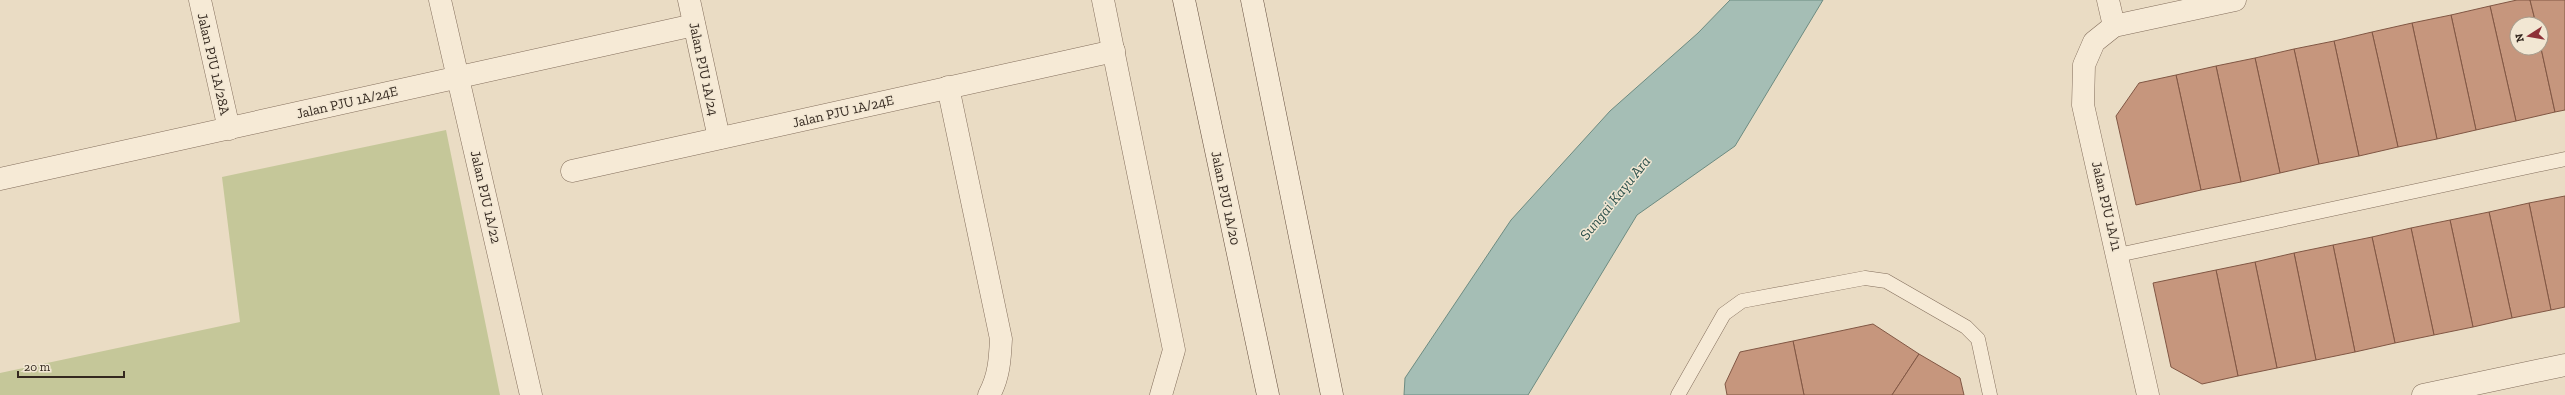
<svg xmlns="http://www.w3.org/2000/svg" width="2565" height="395" font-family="'Zilla Slab',serif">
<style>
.green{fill:#c5c799}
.water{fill:#a5beb5;stroke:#6d8b81}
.building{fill:#c6967d;stroke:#815744}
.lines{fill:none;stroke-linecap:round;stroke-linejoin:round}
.lane-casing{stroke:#836e5c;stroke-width:15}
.street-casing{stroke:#836e5c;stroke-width:23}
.secondary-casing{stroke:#654f3f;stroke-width:23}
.lane{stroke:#f6ead6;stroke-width:14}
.street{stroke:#f6ead6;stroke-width:22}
.secondary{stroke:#f6ead6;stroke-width:22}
.labels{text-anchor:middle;stroke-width:3;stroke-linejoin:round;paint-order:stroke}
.street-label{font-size:14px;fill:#34281f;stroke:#f2e7d3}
.water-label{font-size:15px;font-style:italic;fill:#2f534e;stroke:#f2e7d3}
</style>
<rect width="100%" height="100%" fill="#eadcc4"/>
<polygon class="green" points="446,130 500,395 0,395 0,373 240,322 222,177"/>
<polygon class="water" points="1730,0 1823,0 1735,146 1637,215 1528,395 1404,395 1405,378 1511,220 1610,111 1698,33"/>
<g class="building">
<polygon points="2517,0 2530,0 2536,24 2517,24 2517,48 2541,48 2555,112 2516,121 2490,6"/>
<polygon points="2530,0 2565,0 2565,110 2555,112 2541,48 2541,24 2536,24"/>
<polygon points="2490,6 2516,121 2476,130 2451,15"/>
<polygon points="2451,15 2476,130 2437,139 2412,23"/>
<polygon points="2412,23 2437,139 2398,147 2372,32"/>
<polygon points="2372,32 2398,147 2359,156 2334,41"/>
<polygon points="2334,41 2359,156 2319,164 2294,49"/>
<polygon points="2294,49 2319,164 2280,173 2255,58"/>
<polygon points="2255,58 2280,173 2241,182 2216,66"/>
<polygon points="2216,66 2241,182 2201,190 2176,75"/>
<polygon points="2176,75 2201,190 2136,205 2116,116 2139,83"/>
<polygon points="2565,196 2565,307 2551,310 2529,203"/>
<polygon points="2529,203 2551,310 2512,318 2489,212"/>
<polygon points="2489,212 2512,318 2473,327 2450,220"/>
<polygon points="2450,220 2473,327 2434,335 2411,228"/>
<polygon points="2411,228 2434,335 2395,343 2372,237"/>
<polygon points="2372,237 2395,343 2355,352 2333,245"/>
<polygon points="2333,245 2355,352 2316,360 2294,253"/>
<polygon points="2294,253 2316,360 2277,368 2255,262"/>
<polygon points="2255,262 2277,368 2238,376 2216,270"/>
<polygon points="2216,270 2238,376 2202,384 2171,367 2153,283"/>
<polygon points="1873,324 1919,354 1892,395 1804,395 1793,341"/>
<polygon points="1793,341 1804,395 1727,395 1725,384 1740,352"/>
<polygon points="1919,354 1960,378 1964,395 1892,395"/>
</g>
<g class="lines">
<defs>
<g id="lane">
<polyline points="2118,255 2565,159"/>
<polyline points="1678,395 1724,314 1742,301 1865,278 1886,281 1966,327 1978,339 1990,395"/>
</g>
<g id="street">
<polyline points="200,0 229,129"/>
<polyline points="440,0 531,395"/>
<polyline points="689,0 719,138"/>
<polyline points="1103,0 1174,350 1161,395"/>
<polyline points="2108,0 2114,26"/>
<path d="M948,87L1001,339C1000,359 999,377 989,395"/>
<polyline points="572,171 1114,51"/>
<polyline points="0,179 694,25"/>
<polyline points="2148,395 2083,105 2084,65 2094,42 2114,26 2235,0"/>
<polyline points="2423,395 2565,365"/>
</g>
<g id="secondary">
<polyline points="1184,0 1268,395"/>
<polyline points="1252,0 1332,395"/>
</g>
</defs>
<use href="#lane" class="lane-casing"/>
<use href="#street" class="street-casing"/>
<use href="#secondary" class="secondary-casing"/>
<use href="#lane" class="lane"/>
<use href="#street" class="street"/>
<use href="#secondary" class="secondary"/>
</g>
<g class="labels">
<g class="street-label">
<text transform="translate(214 64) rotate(77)" y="5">Jalan PJU 1A/28A</text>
<text transform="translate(704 69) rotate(78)" y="5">Jalan PJU 1A/24</text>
<text transform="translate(347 102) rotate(-13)" y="5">Jalan PJU 1A/24E</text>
<text transform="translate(843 111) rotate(-13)" y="5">Jalan PJU 1A/24E</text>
<text transform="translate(486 197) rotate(77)" y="5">Jalan PJU 1A/22</text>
<text transform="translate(1226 198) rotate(78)" y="5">Jalan PJU 1A/20</text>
<text transform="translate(2107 206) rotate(77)" y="5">Jalan PJU 1A/11</text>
</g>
<g class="water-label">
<text transform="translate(1615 198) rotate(-51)" y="5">Sungai Kayu Ara</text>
</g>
</g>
<g transform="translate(2529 36) rotate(258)"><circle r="19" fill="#f2e7d3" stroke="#a69b8b"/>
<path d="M0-3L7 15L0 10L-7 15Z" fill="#8e3138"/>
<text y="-6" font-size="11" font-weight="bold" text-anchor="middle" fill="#34281f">N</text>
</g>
<path d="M18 371v6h106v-6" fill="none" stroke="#34281f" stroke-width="2"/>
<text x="24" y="371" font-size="12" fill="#34281f" stroke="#f2e7d3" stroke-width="3" paint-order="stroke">20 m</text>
</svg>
